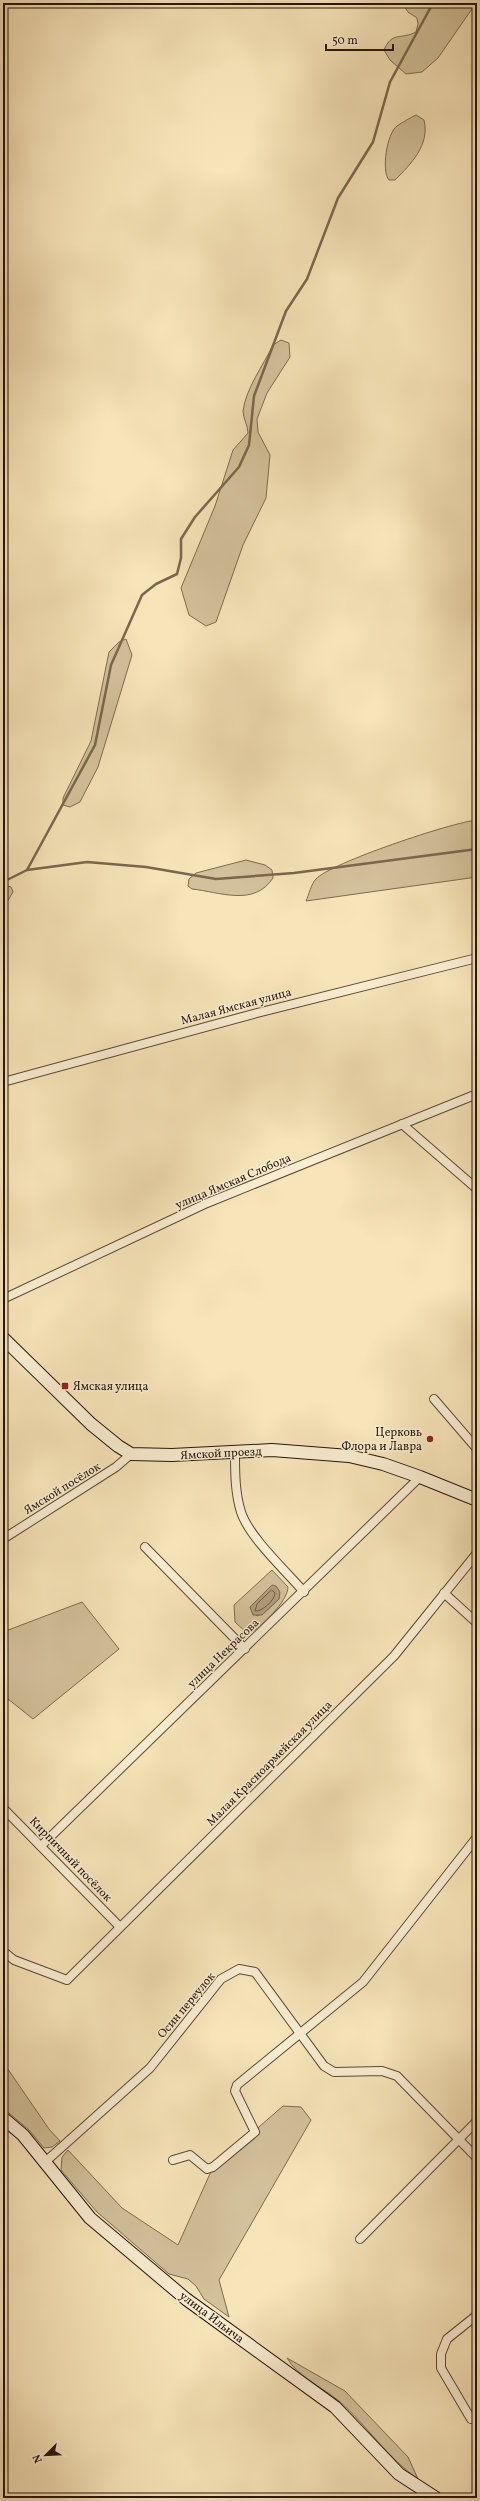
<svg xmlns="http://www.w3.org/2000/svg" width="480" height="2501" font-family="Vollkorn,serif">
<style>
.green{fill:#d3c19b;stroke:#7c6b50;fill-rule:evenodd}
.water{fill:#b09e7c;stroke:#79674d}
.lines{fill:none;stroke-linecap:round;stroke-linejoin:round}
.shore{stroke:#6b5a41;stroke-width:1}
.stream{stroke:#79674d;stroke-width:2.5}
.street-casing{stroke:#5a4933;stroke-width:10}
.secondary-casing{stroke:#261506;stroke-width:14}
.street{stroke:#faedd2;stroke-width:8}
.secondary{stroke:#faedd2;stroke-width:12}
.poi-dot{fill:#8f2418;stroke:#faedd2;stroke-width:1.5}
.labels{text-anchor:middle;stroke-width:3;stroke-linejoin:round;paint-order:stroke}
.street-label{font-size:12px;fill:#261506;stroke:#faedd2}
.poi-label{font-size:12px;fill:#261506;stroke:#faedd2;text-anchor:start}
</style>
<rect width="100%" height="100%" fill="#f7e4b9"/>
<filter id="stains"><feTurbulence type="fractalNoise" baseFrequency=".005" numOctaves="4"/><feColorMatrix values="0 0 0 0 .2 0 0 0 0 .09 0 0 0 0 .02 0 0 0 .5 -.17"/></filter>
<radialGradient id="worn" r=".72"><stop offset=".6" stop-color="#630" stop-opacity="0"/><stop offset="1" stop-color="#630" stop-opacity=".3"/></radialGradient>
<g class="green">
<path d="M402,3H476L438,58L422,72L406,74L390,60L384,50C392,31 401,40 416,32L418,24L417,18L408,12Z"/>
<path d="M416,115L424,120C430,145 411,164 395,180H389C381,171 387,133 397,126C403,122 410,118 416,115Z"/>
<path d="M281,340L289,343L290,357L267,393L257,419L258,432L270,455L266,498L243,545L216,622L206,626L189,615L181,588L215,506L233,450L248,433C248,426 243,418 243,411C246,388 263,366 273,345Z"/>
<polygon points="126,639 132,655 98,767 80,802 70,807 63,805 63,798 91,741 109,652 119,642"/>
<path d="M477,820V877L306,901C309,895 311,884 316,879C330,863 453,822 477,820Z"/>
<path d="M246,860L265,865L272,870L273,878C254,907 220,892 192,889L188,886L189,879L196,873Z"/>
<polygon points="4,885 11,887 13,892 3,909"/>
<path d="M272,1570L288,1587C288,1601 261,1628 248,1634L235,1622L234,1605ZM272,1585L279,1599L265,1612L257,1616L250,1607Z"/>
<polygon points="82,1602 119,1649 33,1719 3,1695 3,1632"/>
<polygon points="3,2062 49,2129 60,2141 52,2147 44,2148 29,2130 3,2108"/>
<polygon points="283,2106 301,2107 311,2120 219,2280 229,2317 204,2299 196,2286 188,2279 169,2274 97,2212 61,2170 62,2157 68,2150 122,2208 178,2245 213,2167"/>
<path d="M287,2358L345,2391L408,2457L418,2479C387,2458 367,2425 339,2401C322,2387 298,2377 287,2358Z"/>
</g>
<polygon class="water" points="272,1585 276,1586 280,1592 279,1599 262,1615 253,1615 250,1607"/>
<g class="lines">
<path class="shore" d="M272,1590L275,1593C275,1600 262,1612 255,1611L257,1604Z"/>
<g class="stream">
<polyline points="27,870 87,862 146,867 216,879 294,873 477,849"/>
<polyline points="3,882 27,870 95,745 111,665 142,595 156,584 177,574 181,558 181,539 195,517 239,467 249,445 254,396 286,311 307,279 338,198 373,142 390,82 433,3"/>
</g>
<defs>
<g id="street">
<polyline points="3,1082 257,1013 477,958"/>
<polyline points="402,1124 477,1189"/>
<polyline points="3,1299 207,1203 477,1094"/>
<polyline points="434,1399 477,1449"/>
<path d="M235,1453C235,1472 235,1493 241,1512C249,1537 286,1571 304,1592"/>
<polyline points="3,1539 116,1467 131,1454"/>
<polyline points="145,1547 245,1649"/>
<polyline points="444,1593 477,1623"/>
<polyline points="3,1808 120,1927"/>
<polyline points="42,1845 420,1477"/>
<polyline points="3,1951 14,1960 67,1980 394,1656 477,1553"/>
<polyline points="173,2160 190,2155 207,2169 213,2167 255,2132 235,2091 237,2085 363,1982 477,1837"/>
<polyline points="44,2163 150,2068 221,1979 239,1969 255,1972 324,2066 334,2072 382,2071 397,2076 477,2158"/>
<polyline points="360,2239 477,2121"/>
<polyline points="471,2419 441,2368 441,2354 447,2339 477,2315"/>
</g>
<g id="secondary">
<polyline points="3,1338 91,1424 118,1446 131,1454 172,1455 272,1450 349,1456 383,1464 420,1477 477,1500"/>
<polyline points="3,2118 23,2135 90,2218 186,2299 335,2407 399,2474 436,2498"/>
</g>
</defs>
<use href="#street" class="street-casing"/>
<use href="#secondary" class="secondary-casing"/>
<use href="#street" class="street"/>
<use href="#secondary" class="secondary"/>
</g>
<g class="poi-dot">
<rect x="61" y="1382" width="8" height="8" rx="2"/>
<circle cx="430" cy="1439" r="4"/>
</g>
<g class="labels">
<g class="street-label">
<text transform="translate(236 1006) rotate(-15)" y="4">Малая Ямская улица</text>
<text transform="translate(233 1181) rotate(-23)" y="4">улица Ямская Слобода</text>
<text transform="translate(221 1453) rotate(-3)" y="4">Ямской проезд</text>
<text transform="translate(62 1488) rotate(-32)" y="4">Ямской посёлок</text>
<text transform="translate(223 1653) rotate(-44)" y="4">улица Некрасова</text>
<text transform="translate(269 1763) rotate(-45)" y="4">Малая Красноармейская улица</text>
<text transform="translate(71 1859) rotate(46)" y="4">Кирпичный посёлок</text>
<text transform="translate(186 2005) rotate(-50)" y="4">Осин переулок</text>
<text transform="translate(212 2317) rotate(37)" y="4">улица Ильича</text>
</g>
<g class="poi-label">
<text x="73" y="1390">Ямская улица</text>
<text x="422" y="1436" text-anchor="end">Церковь<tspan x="422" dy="14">Флора и Лавра</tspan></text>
</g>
</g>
<rect width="480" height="2501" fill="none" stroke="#f7e4b9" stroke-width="16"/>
<rect x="4" y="4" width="472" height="2493" fill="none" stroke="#261506" stroke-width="2"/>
<rect x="8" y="8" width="464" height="2485" fill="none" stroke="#261506"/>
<g transform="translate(46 2455) rotate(246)" stroke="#faedd2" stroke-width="3" paint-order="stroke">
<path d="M0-3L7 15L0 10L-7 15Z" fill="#261506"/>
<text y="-6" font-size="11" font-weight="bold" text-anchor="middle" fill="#261506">N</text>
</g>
<path d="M326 44v6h67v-6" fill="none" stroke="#261506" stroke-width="2"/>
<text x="332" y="44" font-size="12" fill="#261506" stroke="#faedd2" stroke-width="3" paint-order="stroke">50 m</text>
<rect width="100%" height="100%" filter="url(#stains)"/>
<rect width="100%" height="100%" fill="url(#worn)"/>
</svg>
